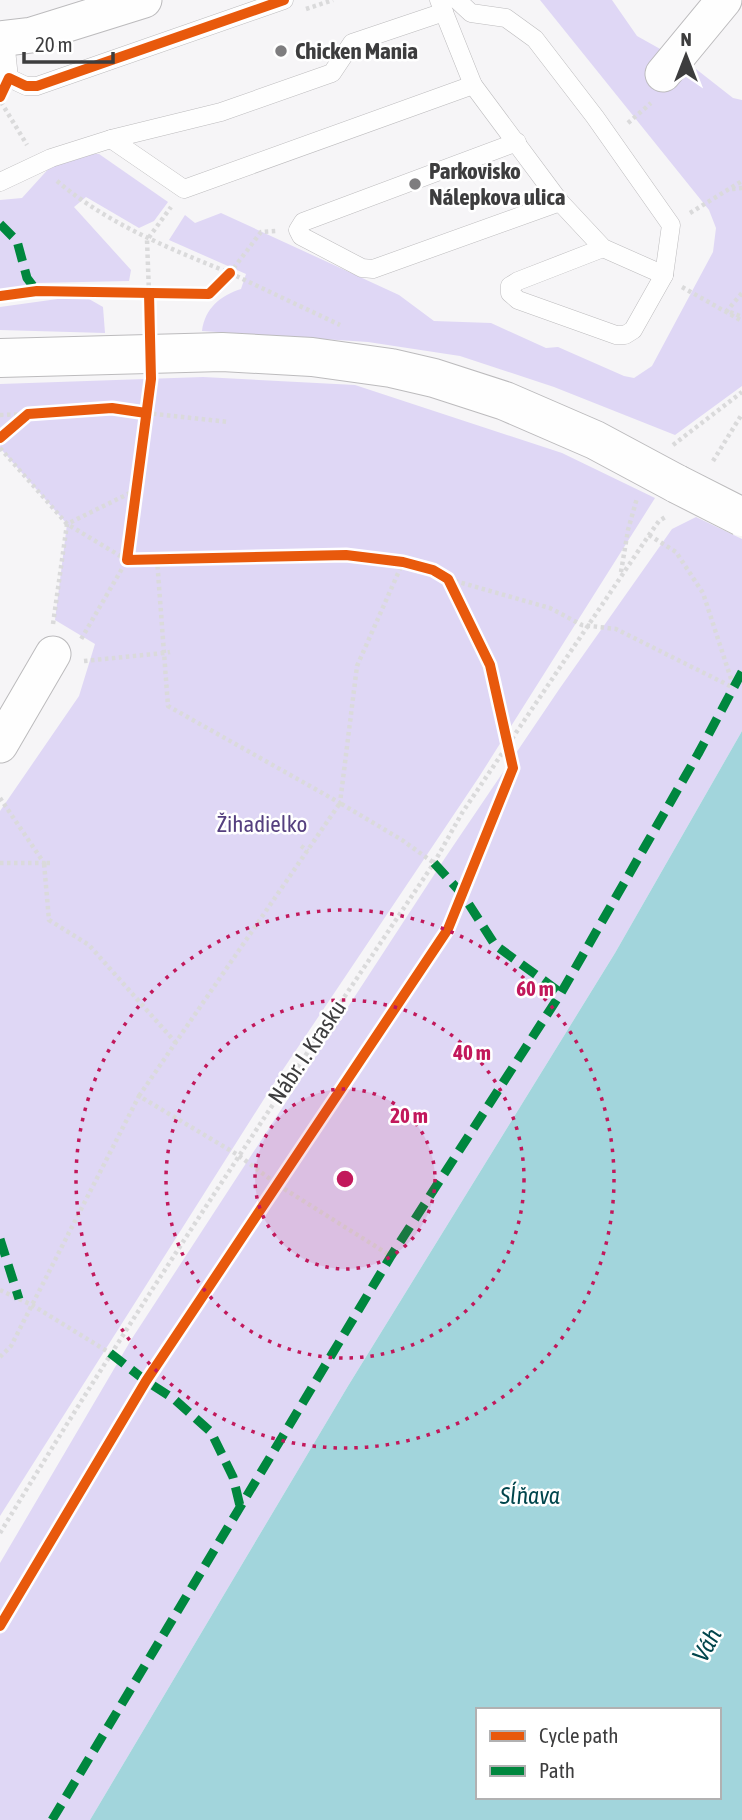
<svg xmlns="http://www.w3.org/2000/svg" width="742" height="1820" font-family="'Asap Condensed',sans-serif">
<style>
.green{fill:#dfd7f5}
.water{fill:#a2d5dc;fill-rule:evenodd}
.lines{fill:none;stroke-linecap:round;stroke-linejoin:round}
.lane-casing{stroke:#bcbbbd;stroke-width:19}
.street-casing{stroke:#bcbbbd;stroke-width:37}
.secondary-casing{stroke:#bcbbbd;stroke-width:40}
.path{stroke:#dadadb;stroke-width:4.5;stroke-dasharray:3.5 3.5;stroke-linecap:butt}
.lane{stroke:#fefefe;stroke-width:18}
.street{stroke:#fefefe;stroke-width:35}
.secondary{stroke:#fefefe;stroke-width:38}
.secondary-bridge-casing{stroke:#bcbbbd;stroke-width:40;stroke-linecap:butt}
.secondary-bridge{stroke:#fefefe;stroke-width:38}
.quiet{stroke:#00873e;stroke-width:9;stroke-dasharray:18 9;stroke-linecap:butt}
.cycleway-casing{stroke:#fff;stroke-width:15}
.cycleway{stroke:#e8590c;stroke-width:10}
.ring{fill:none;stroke:#c2185b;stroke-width:3.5;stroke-dasharray:3.5 7}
.poi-dot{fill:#7e7d7f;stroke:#fff;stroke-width:2.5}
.labels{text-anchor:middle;stroke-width:5;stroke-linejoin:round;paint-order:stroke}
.poi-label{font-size:23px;font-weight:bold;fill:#3d3d3e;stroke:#fff;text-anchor:start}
.park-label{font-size:23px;fill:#55407f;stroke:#fff}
.street-label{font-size:23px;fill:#3d3d3e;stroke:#fff}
.water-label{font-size:24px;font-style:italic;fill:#00454c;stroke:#fff}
.centre{fill:#c2185b;stroke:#fff;stroke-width:3.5}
.ring-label{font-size:21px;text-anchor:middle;font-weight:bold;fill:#c2185b;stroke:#fff;stroke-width:5;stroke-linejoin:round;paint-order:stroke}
</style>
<rect width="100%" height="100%" fill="#f6f5f7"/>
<g class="green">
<path d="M540,0H612L637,36L696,69L733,98L742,100V386L675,435L554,387L460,356L368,342L202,331C205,308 220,296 241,289L246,274L169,240L185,215L195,223L221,213L399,295L434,321L491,323L546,348L558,347L624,376L634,378L652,366L713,252L716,228L709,210Z"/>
<polygon points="86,153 99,154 168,202 154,221 139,228 86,197 74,207 131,270 129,281 36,283 14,289 0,289 0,200 22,198 52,165"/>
<polygon points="72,297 89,299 103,307 105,333 0,330 0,307"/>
<polygon points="203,377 355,385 562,453 655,498 479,777 276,1080 0,1516 0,811 79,696 95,644 55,620 67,524 0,448 0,384"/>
<polygon points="696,517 742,539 742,731 615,953 348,1386 90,1820 0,1820 0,1563 131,1340 445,858 560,688 672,529"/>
</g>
<path class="water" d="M742,731V1820H90L348,1386L615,953ZM478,1710H719V1797H478Z"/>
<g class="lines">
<defs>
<g id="lane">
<polyline points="439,0 473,85 560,202 603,248 664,275 671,225 595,117 535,39 506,18 471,13 457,0"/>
<polyline points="5,40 9,78 26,86 37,86 284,0"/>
<polyline points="111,139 184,189 473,85"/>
<polyline points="517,142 303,222 298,230 301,236 362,268 373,269 560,202"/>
<polyline points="0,182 51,158 111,139 221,112 332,73 352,43 444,12"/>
<polyline points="603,248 518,281 510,286 510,293 518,300 616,335 625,335 633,330 664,275"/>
</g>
<g id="street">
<polyline points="0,39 32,35 144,0"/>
<polyline points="663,74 724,0"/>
<polyline points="0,745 53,654"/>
</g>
<polyline id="secondary" points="0,358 222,352 312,357 391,368 434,378 505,401 595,440 677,484"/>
</defs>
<use href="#lane" class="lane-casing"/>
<use href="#street" class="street-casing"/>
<use href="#secondary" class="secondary-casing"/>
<g class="path">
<polyline points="306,9 333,0"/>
<polyline points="1,102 27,145"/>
<polyline points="628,123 651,103"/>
<path d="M57,181C108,224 168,248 230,273L261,232L276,231"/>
<polyline points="732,189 742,188"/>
<polyline points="690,213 742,181"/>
<polyline points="230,273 340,325"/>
<polyline points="682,287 742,321"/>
<polyline points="149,293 147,240 171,207"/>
<polyline points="726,312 742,293"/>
<polyline points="730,312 742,317"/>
<polyline points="146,413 229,422"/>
<polyline points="0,415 28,414"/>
<polyline points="673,445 742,392"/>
<polyline points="0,448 67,524 127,560 80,641"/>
<polyline points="713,461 742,414"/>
<polyline points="649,535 676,552 703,593 734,688"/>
<polyline points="157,559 164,653 170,652"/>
<polyline points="621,572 628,530 637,498"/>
<polyline points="448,579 550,608 582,625 616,629 734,688"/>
<polyline points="53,624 67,524 136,490"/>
<polyline points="84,661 164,653 168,706 340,803 357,666 403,562"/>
<polyline points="0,798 44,863 0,863"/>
<polyline points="301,846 308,851"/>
<polyline points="50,863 44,863 49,920 89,945 176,1043"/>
<polyline points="139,1096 340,803 402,840 434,863"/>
<polyline points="0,1290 32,1305 110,1353"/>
<polyline points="0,1357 11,1346 139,1096 238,1155 278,1185 391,1256"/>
<path d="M0,1533C138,1305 286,1084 434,863L462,813L649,535L659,521L667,516"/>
</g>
<use href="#lane" class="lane"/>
<use href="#street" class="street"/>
<use href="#secondary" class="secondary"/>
<defs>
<polyline id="secondary-bridge" points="677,484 742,517"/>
</defs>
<use href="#secondary-bridge" class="secondary-bridge-casing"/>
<use href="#secondary-bridge" class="secondary-bridge"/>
<g class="quiet">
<polyline points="0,224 17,241 27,278 37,291"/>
<polyline points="434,863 463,895 495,945 561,993"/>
<polyline points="0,1239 19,1299"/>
<polyline points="110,1353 146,1381 174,1399 211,1432 233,1477 240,1506"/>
<polyline points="52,1820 391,1256 561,993 698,754 742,672"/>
</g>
<defs>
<g id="cycleway">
<polyline points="0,97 9,78 26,86 37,86 284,0"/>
<polyline points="0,296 37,291 209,294 230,273"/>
<polyline points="0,438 28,414 112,408 146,413"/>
<polyline points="0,1626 146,1381 448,929 513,768 490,665 448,579 433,570 403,562 346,555 127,560 151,379 149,293"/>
</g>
</defs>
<use href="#cycleway" class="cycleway-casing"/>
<use href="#cycleway" class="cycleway"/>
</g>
<circle cx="345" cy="1179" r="90" fill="#c2185b" fill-opacity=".12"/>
<g class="ring">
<circle cx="345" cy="1179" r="90"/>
<circle cx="345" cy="1179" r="179"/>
<circle cx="345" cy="1179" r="269"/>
</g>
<g class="poi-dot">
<circle cx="281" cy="51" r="7"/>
<circle cx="415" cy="184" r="7"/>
</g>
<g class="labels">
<g class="poi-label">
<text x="295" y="59">Chicken Mania</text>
<text x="429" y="179">Parkovisko<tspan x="429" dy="26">Nálepkova ulica</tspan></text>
</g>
<g class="park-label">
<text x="262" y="832">Žihadielko</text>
</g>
<g class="street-label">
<text transform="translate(307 1052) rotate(-56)" y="8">Nábr. I. Krasku</text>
</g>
<g class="water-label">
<text x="530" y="1504">Sĺňava</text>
<text transform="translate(707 1645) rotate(-61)" y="8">Váh</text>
</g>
</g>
<circle cx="345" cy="1179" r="10" class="centre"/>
<g class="ring-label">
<text x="535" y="996">60 m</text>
<text x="472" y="1060">40 m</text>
<text x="409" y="1123">20 m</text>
</g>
<rect x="476" y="1708" width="245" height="91" fill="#ffffff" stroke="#b1b1b2" stroke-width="2"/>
<rect x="490" y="1731" width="35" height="10" fill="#e8590c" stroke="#b1b1b2" stroke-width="2"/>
<text x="539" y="1743" font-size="21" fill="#3d3d3e">Cycle path</text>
<rect x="490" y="1766" width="35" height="10" fill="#00873e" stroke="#b1b1b2" stroke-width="2"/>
<text x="539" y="1778" font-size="21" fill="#3d3d3e">Path</text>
<g transform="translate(686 56)" stroke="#ffffff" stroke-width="5" paint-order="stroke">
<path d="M0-5L12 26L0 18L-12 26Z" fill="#3d3d3e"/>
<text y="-10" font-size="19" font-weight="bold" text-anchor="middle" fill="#3d3d3e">N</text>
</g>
<path d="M24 52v10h89v-10" fill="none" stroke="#3d3d3e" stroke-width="3.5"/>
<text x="35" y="52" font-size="21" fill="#3d3d3e" stroke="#ffffff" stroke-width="5" paint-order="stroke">20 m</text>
</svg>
